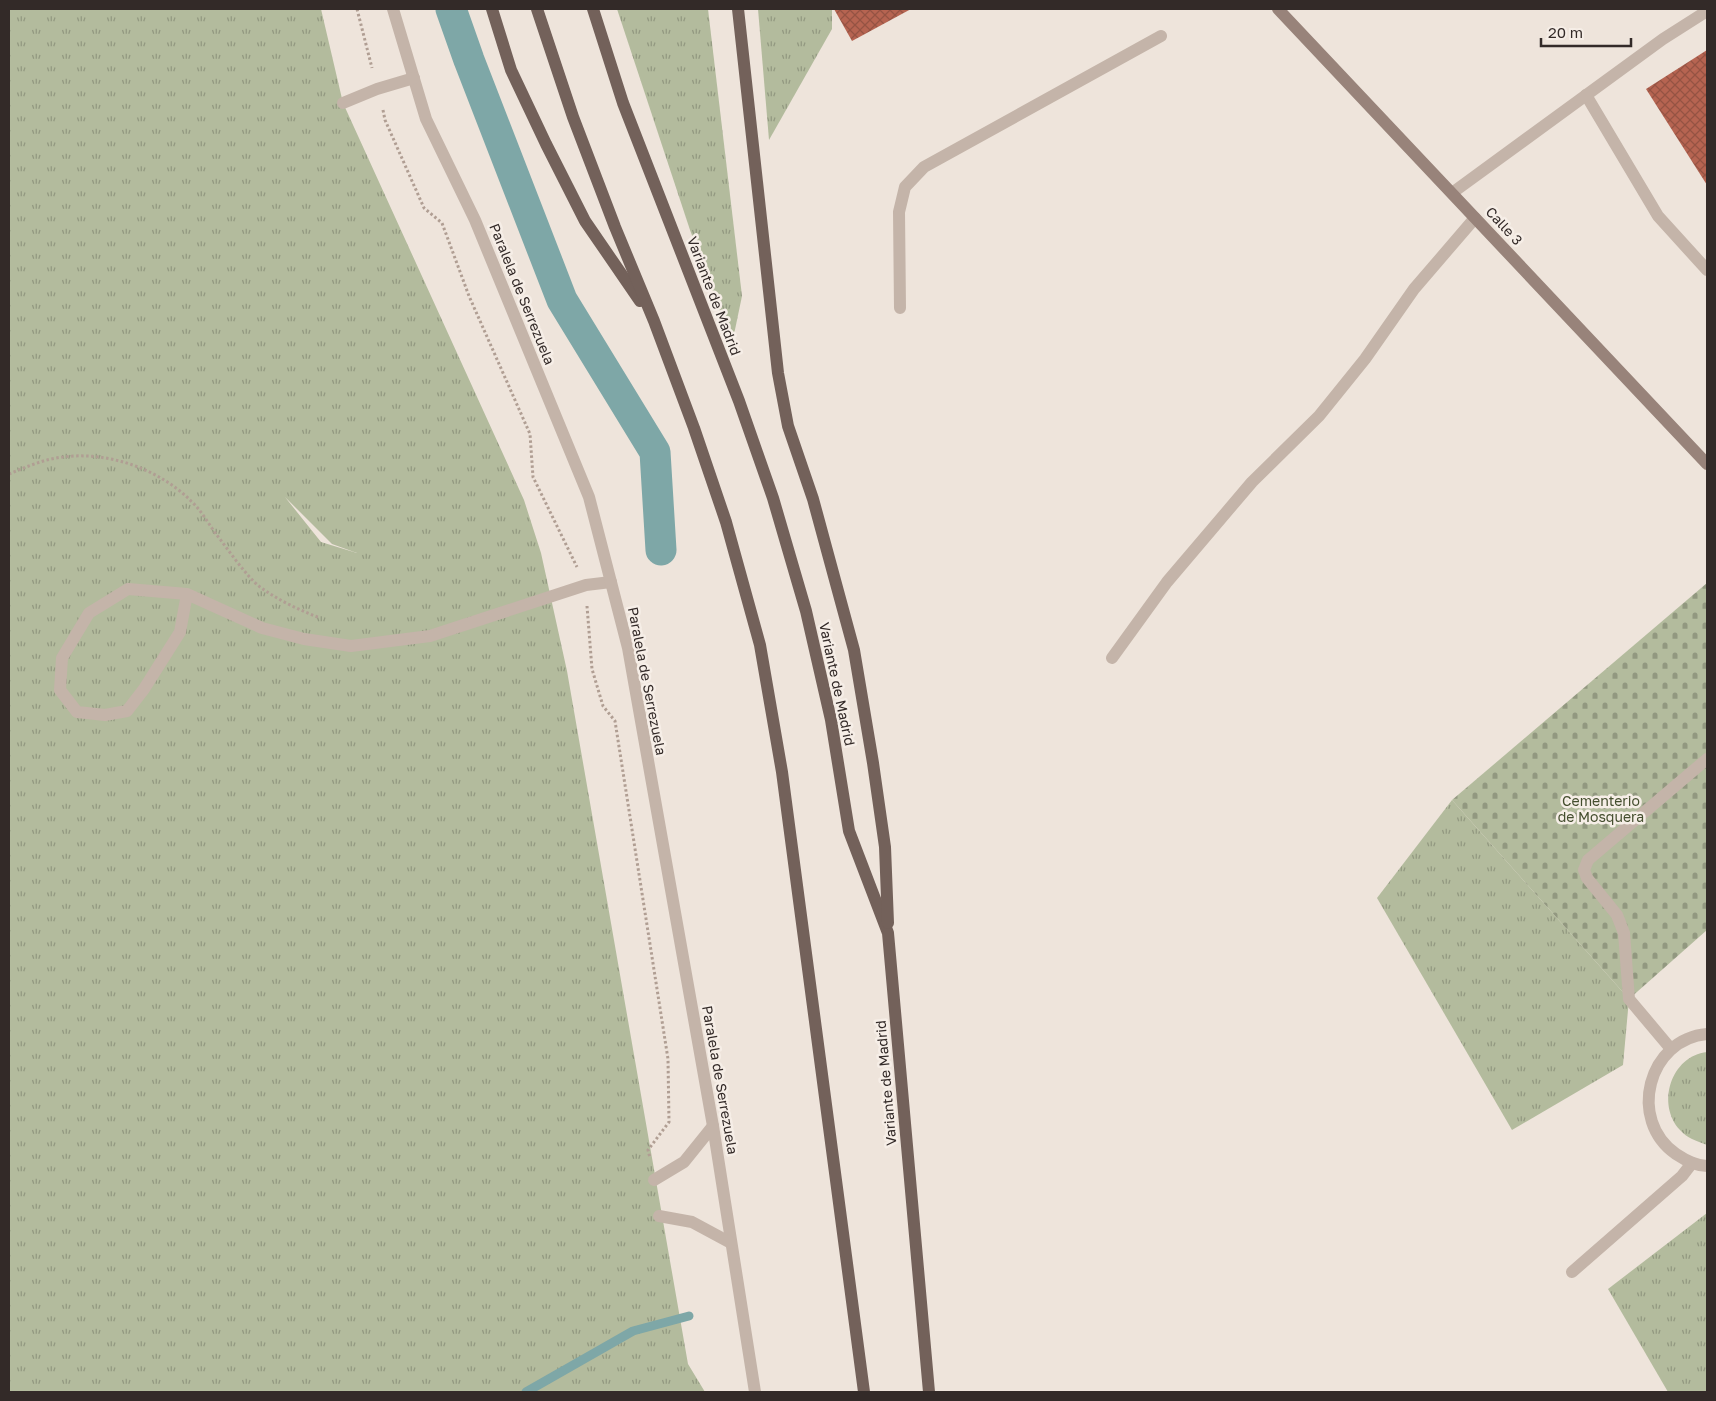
<svg xmlns="http://www.w3.org/2000/svg" width="1716" height="1401" font-family="'Golos Text',sans-serif">
<style>
.grass{fill:url(#grass-tufts);fill-rule:evenodd}
.cemetery{fill:url(#cemetery-stones)}
.lines{fill:none;stroke-linecap:round;stroke-linejoin:round}
.stream{stroke:#7ea7a7;stroke-width:9}
.canal{stroke:#7ea7a7;stroke-width:31}
.building{fill:url(#building-cross-hatch)}
.path{stroke:#b09e93;stroke-width:3;stroke-dasharray:2.5 2.5;stroke-linecap:butt}
.lane{stroke:#c4b4a9;stroke-width:12}
.street{stroke:#c4b4a9;stroke-width:12}
.secondary{stroke:#98837a;stroke-width:12}
.primary{stroke:#73615a;stroke-width:12}
.labels{text-anchor:middle;stroke-width:5;stroke-linejoin:round;paint-order:stroke}
.street-label{font-size:14px;fill:#332a28;stroke:#f6eee7}
.park-label{font-size:14px;fill:#444e2e;stroke:#f6eee7}
</style>
<defs>
<pattern id="grass-tufts" width="24" height="20" patternUnits="userSpaceOnUse" patternTransform="scale(1.25)"><rect width="24" height="20" fill="#b3bb9d"/><path d="M3 7l-1-3M5 7V3M7 7l1-3M15 17l-1-3M17 17v-4M19 17l1-3" fill="none" stroke="#929880"/></pattern>
<pattern id="cemetery-stones" width="16" height="16" patternUnits="userSpaceOnUse" patternTransform="scale(1.25)"><rect width="16" height="16" fill="#b3bb9d"/><path d="M2 7V4a2 2 0 0 1 4 0v3zM10 15v-3a2 2 0 0 1 4 0v3z" fill="#929880"/></pattern>
<pattern id="building-cross-hatch" width="8" height="8" patternUnits="userSpaceOnUse" patternTransform="scale(1.25)"><rect width="8" height="8" fill="#b66451"/><path d="M0 0l8 8M0 8l8-8" fill="none" stroke="#955343"/></pattern>
</defs>
<rect width="100%" height="100%" fill="#eee4db"/>
<g class="grass">
<path d="M9,9H321L343,103L524,500L541,553L567,671L688,1364L705,1392H9ZM285,497L332,544L357,553L321,542Z"/>
<polygon points="617,9 708,9 742,296 732,344 690,230"/>
<polygon points="758,9 832,9 832,29 769,140"/>
<polygon points="1452,800 1629,999 1623,1065 1512,1130 1377,898"/>
<path d="M1707,1052V1145C1696,1141 1687,1138 1680,1130C1656,1104 1671,1056 1707,1052Z"/>
<polygon points="1707,1213 1707,1392 1668,1392 1608,1289"/>
</g>
<polygon class="cemetery" points="1707,583 1707,930 1629,999 1452,800"/>
<g class="lines">
<polyline class="stream" points="526,1392 633,1331 689,1316"/>
<polyline class="canal" points="451,9 469,60 562,300 655,452 661,550"/>
</g>
<g class="building">
<polygon points="834,9 911,9 852,41"/>
<polygon points="1707,50 1707,185 1646,89"/>
</g>
<g class="lines">
<g class="path">
<polyline points="357,9 372,68"/>
<polyline points="383,110 385,120 424,208 442,223 469,296 530,434 533,477 577,567"/>
<path d="M9,474C26,467 44,459 63,457C108,451 159,469 191,501C201,510 208,523 216,534C228,549 245,575 260,587C278,600 299,610 320,618"/>
<polyline points="587,606 592,669 603,706 615,721 668,1059 669,1122 648,1150 650,1158"/>
</g>
<g class="lane">
<polyline points="1586,95 1658,216 1707,270"/>
<polyline points="1452,193 1663,39 1707,11"/>
<polyline points="900,308 899,212 905,187 924,167 1161,36"/>
<polyline points="187,594 180,632 144,689 127,711 105,715 77,712 60,690 62,658 89,613 128,589 187,594 262,628 304,639 351,646 430,636 586,585 611,582"/>
<polyline points="1112,658 1167,582 1252,482 1319,416 1365,359 1414,289 1475,218"/>
<polyline points="1671,1049 1629,999 1624,933 1617,915 1587,878 1584,870 1588,860 1707,759"/>
<polyline points="1572,1272 1682,1176 1692,1163"/>
</g>
<g class="street">
<polyline points="393,9 426,119 475,220 589,497 628,648 713,1126 755,1392"/>
<polyline points="343,103 377,89 414,78"/>
<path d="M1707,1034C1648,1039 1627,1120 1676,1154C1685,1160 1696,1166 1707,1166"/>
<polyline points="654,1180 684,1162 713,1126"/>
<polyline points="659,1216 692,1222 731,1243"/>
</g>
<polyline class="secondary" points="1278,9 1707,464"/>
<g class="primary">
<polyline points="492,9 511,70 546,144 585,221 640,301"/>
<polyline points="537,9 573,117 615,227 654,321 694,428 726,522 760,645 782,772 864,1392"/>
<polyline points="593,9 623,103 739,401 773,498 806,611 831,720 849,831 888,933 929,1392"/>
<polyline points="738,9 778,373 788,426 813,499 854,650 873,763 885,847 888,923"/>
</g>
</g>
<g class="labels">
<g class="street-label">
<text transform="translate(1504 226) rotate(47)" y="5">Calle 3</text>
<text transform="translate(522 294) rotate(68)" y="5">Paralela de Serrezuela</text>
<text transform="translate(714 296) rotate(69)" y="5">Variante de Madrid</text>
<text transform="translate(647 681) rotate(79)" y="5">Paralela de Serrezuela</text>
<text transform="translate(837 684) rotate(78)" y="5">Variante de Madrid</text>
<text transform="translate(720 1080) rotate(80)" y="5">Paralela de Serrezuela</text>
<text transform="translate(886 1083) rotate(-95)" y="5">Variante de Madrid</text>
</g>
<g class="park-label">
<text x="1601" y="806">Cementerio<tspan x="1601" dy="16">de Mosquera</tspan></text>
</g>
</g>
<rect width="1716" height="1401" fill="none" stroke="#332a28" stroke-width="20"/>
<path d="M1541 38v8h90v-8" fill="none" stroke="#332a28" stroke-width="2.5"/>
<text x="1548" y="38" font-size="15" fill="#332a28" stroke="#f6eee7" stroke-width="4" paint-order="stroke">20 m</text>
</svg>
